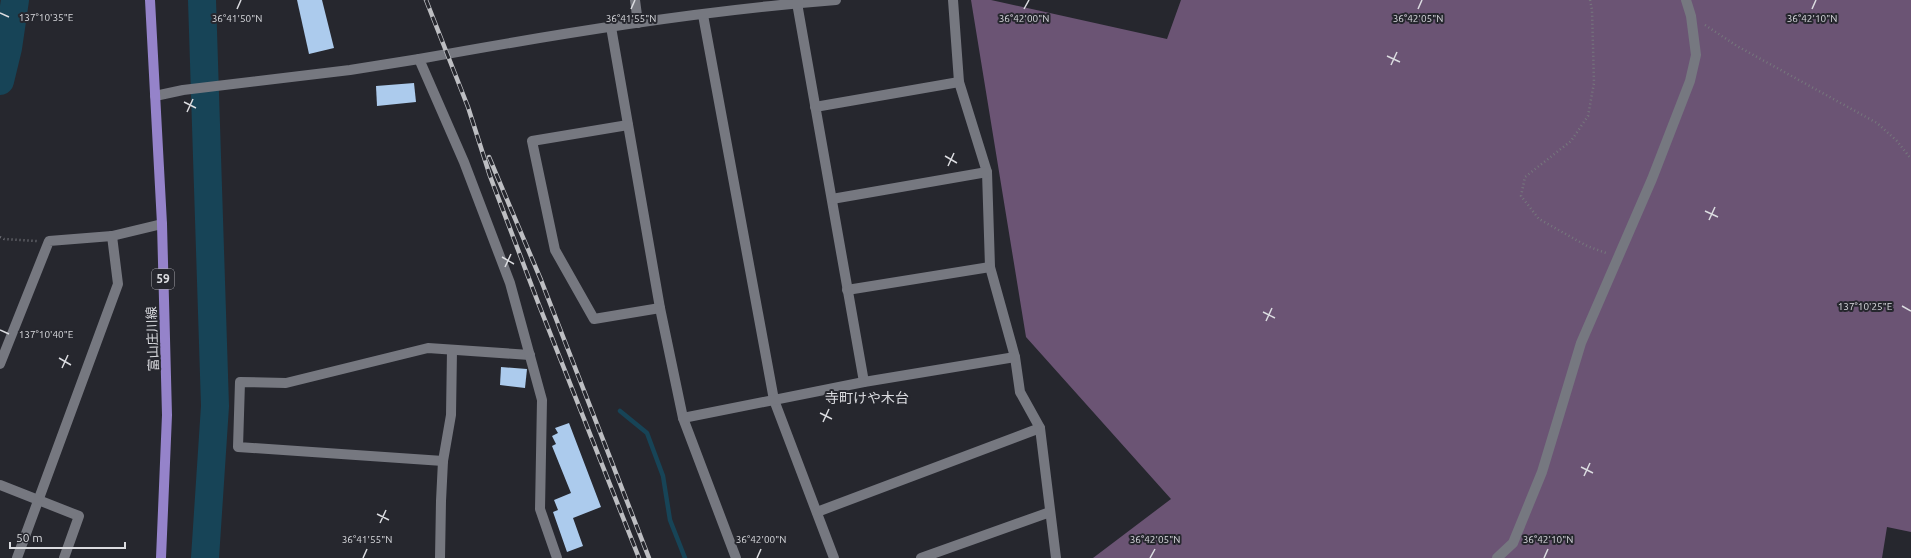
<svg xmlns="http://www.w3.org/2000/svg" width="1911" height="558" font-family="Ubuntu,'Noto Sans JP',sans-serif">
<style>
.forest{fill:#6b5474}
.lines{fill:none;stroke-linecap:round;stroke-linejoin:round}
.stream{stroke:#174457;stroke-width:4.5}
.river{stroke:#174457;stroke-width:28}
.building{fill:#accbed}
.path{stroke:#76777d;stroke-width:2.5;stroke-dasharray:1 3;stroke-linecap:butt}
.minor{stroke:#767880;stroke-width:10}
.tertiary{stroke:#767880;stroke-width:10}
.primary{stroke:#9583ca;stroke-width:10}
.rail-casing{stroke:#bdbec2;stroke-width:4.5}
.rail{stroke:#26272e;stroke-width:3;stroke-dasharray:9;stroke-linecap:butt}
.ticks{fill:none;stroke:#dbdce0;stroke-width:1.5}
.labels{text-anchor:middle;stroke-width:4;stroke-linejoin:round;paint-order:stroke}
.shield{fill:#26272e;stroke:#a5a6ab;stroke-width:1}
.shield-label{font-size:12px;font-weight:bold;fill:#dbdce0}
.street-label{font-size:13px;fill:#dbdce0;stroke:#26272e}
.neighbourhood-label{font-size:14px;fill:#dbdce0;stroke:#26272e}
.ticks-label{font-size:10px;text-anchor:middle;fill:#dbdce0;stroke:#26272e;stroke-width:4;stroke-linejoin:round;paint-order:stroke}
</style>
<rect width="100%" height="100%" fill="#26272e"/>
<polygon class="forest" points="971,0 991,0 1167,39 1181,0 1911,0 1911,532 1887,527 1882,558 1093,558 1171,499 1026,337"/>
<g class="lines">
<polyline class="stream" points="620,411 647,433 663,476 670,520 685,558"/>
<g class="river">
<polyline points="202,0 215,406 205,558"/>
<polyline points="0,81 8,48 15,0"/>
</g>
</g>
<g class="building">
<polygon points="297,0 322,0 334,48 309,54"/>
<polygon points="414,83 416,102 377,106 376,86"/>
<polygon points="501,367 527,369 525,388 500,385"/>
<polygon points="569,423 601,507 573,518 583,546 567,552 553,512 558,510 554,500 571,493 552,446 556,444 552,436 558,433 555,428"/>
</g>
<g class="lines">
<g class="path">
<polyline points="1590,0 1592,10 1594,83 1588,116 1571,141 1525,177 1521,196 1539,219 1587,246 1606,253"/>
<polyline points="1705,25 1737,46 1877,123 1897,141 1911,159"/>
<polyline points="0,237 4,239 37,241"/>
</g>
<g class="minor">
<polyline points="635,0 638,23"/>
<polyline points="953,0 959,82 987,172 990,267 1015,357 1020,392 1040,428 1056,558"/>
<polyline points="797,3 864,382"/>
<polyline points="703,15 774,400 834,558"/>
<polyline points="611,27 660,308 683,418 736,558"/>
<polyline points="815,107 959,82"/>
<polyline points="628,125 532,141 555,250 594,319 660,308"/>
<polyline points="832,199 987,172"/>
<polyline points="847,290 990,267"/>
<polyline points="0,364 49,241 112,236 162,224"/>
<polyline points="683,418 864,382 1015,357"/>
<polyline points="443,461 238,447 240,382 286,383 428,348 530,355"/>
<polyline points="0,485 79,516 64,558"/>
<polyline points="817,512 1040,428"/>
<polyline points="17,558 118,284 112,236"/>
<polyline points="440,558 441,501 443,461 451,415 452,350"/>
<path d="M557,558L540,509L542,400L510,283L464,162L419,59C557,34 696,11 836,0"/>
<polyline points="921,558 1050,512"/>
</g>
<g class="tertiary">
<polyline points="155,96 183,90 350,70 419,59"/>
<polyline points="1497,558 1513,543 1542,472 1581,343 1652,179 1690,81 1696,55 1691,16 1686,0"/>
</g>
<polyline class="primary" points="150,0 162,224 167,415 161,558"/>
<defs>
<g id="rail">
<polyline points="426,0 468,107 490,176 539,305 639,558"/>
<polyline points="489,157 541,280 649,558"/>
</g>
</defs>
<use href="#rail" class="rail-casing"/>
<use href="#rail" class="rail"/>
</g>
<path class="ticks" d="M237,9L241,0M631,9L635,0M1024,9L1029,0M1418,9L1422,0M1812,9L1816,0M0,13L9,17M1387,56L1400,62M1391,65L1397,52M184,102L196,108M187,112L193,99M945,156L957,163M948,166L954,153M1705,211L1718,217M1709,220L1715,207M502,257L514,264M505,267L511,254M1902,306L1911,311M1263,312L1275,318M1266,321L1272,308M0,330L9,334M59,358L71,365M62,368L68,355M820,413L832,419M823,422L829,409M1581,467L1593,473M1584,476L1590,463M377,514L389,520M380,523L386,510M363,558L367,549M757,558L761,549M1150,558L1155,549M1544,558L1548,549"/>
<g class="labels">
<rect class="shield" x="152" y="269" width="22" height="20" rx="3"/>
<g class="shield-label">
<text x="163" y="283">59</text>
</g>
<g class="street-label">
<text transform="translate(152 339) rotate(-92)" y="5">富山庄川線</text>
</g>
<g class="neighbourhood-label">
<text x="867" y="403">寺町けや木台</text>
</g>
</g>
<g class="ticks-label">
<text x="46" y="21">137°10'35"E</text>
<text x="237" y="22">36°41'50"N</text>
<text x="631" y="22">36°41'55"N</text>
<text x="1024" y="22">36°42'00"N</text>
<text x="1418" y="22">36°42'05"N</text>
<text x="1812" y="22">36°42'10"N</text>
<text x="1865" y="310">137°10'25"E</text>
<text x="46" y="338">137°10'40"E</text>
<text x="367" y="543">36°41'55"N</text>
<text x="761" y="543">36°42'00"N</text>
<text x="1155" y="543">36°42'05"N</text>
<text x="1548" y="543">36°42'10"N</text>
</g>
<path d="M10 542v6h115v-6" fill="none" stroke="#dbdce0" stroke-width="2"/>
<text x="16" y="542" font-size="12" fill="#dbdce0" stroke="#26272e" stroke-width="3" paint-order="stroke">50 m</text>
</svg>
